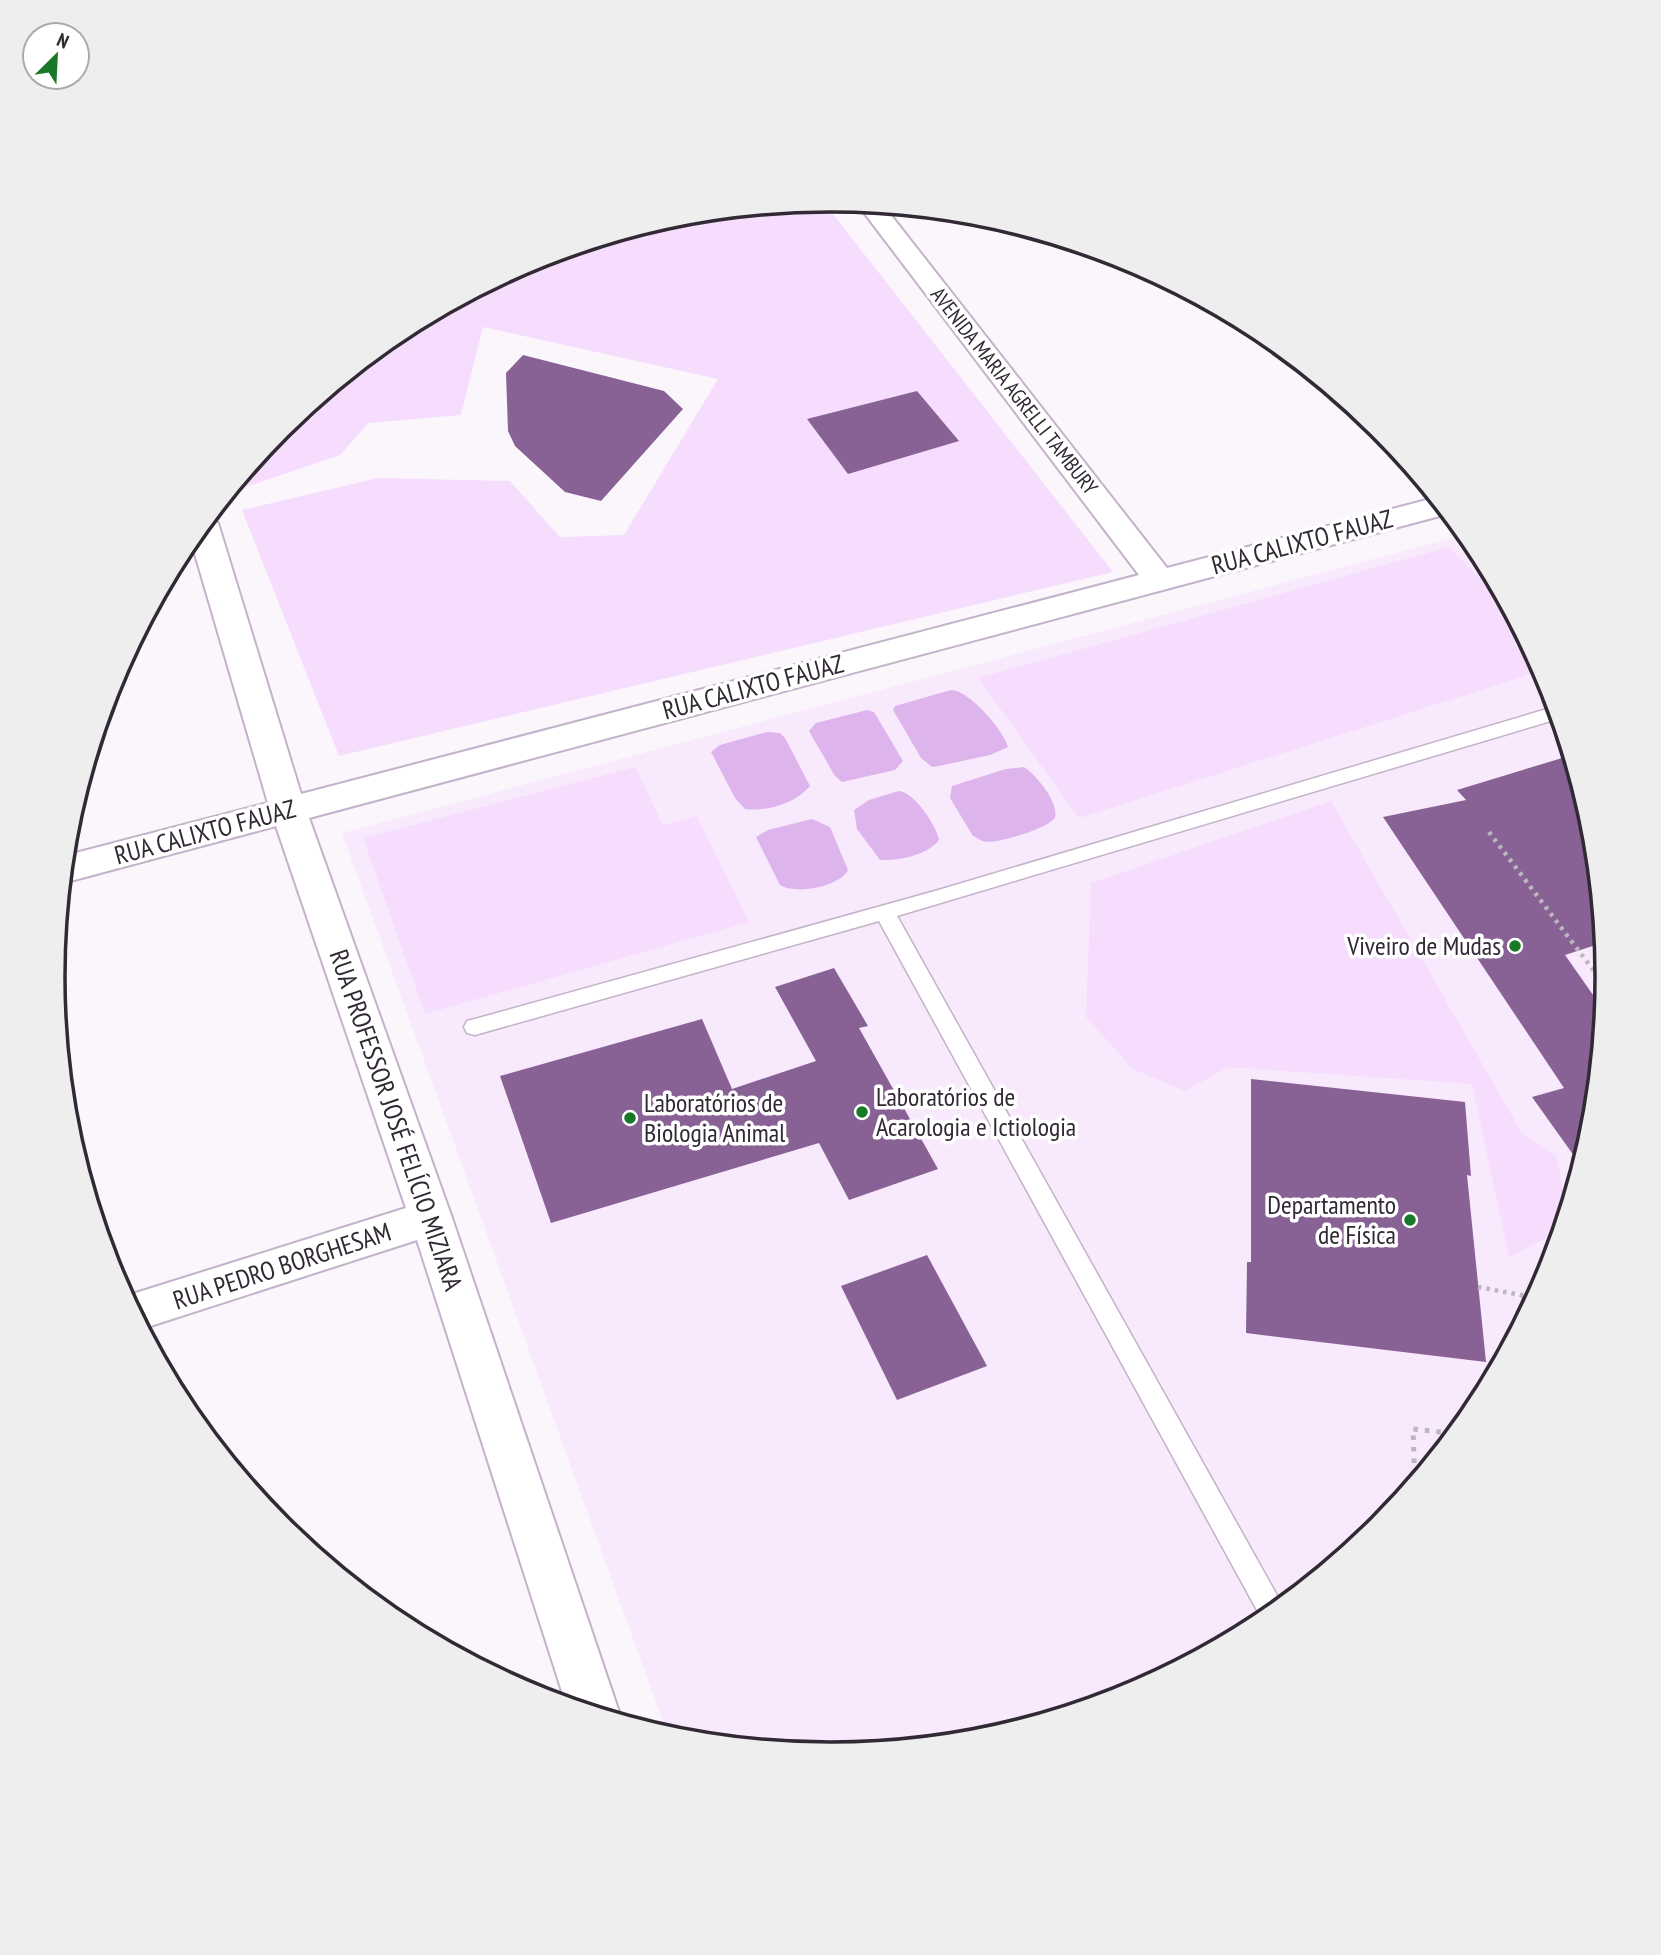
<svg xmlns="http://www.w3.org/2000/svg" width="1661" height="1955" font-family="'PT Sans Narrow',sans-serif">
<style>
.built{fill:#f8e9fd}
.green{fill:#f6ddfe}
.water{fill:#deb4ed}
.building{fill:#886195}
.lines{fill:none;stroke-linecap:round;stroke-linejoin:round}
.service-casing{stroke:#c4b1ca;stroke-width:3}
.minor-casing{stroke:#c4b1ca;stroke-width:4}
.path-far1{stroke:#bcb7be;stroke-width:4.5;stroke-dasharray:3.5 5;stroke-linecap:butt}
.path{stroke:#bcb7be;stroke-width:5;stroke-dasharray:4.5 7;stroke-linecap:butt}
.service{fill:#fff;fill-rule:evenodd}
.minor{fill:#fff;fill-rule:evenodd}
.poi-dot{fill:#1a7929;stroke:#fff;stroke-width:2.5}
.labels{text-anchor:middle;stroke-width:7;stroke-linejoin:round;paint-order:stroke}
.far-street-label{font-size:21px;fill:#312933;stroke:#fff}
.street-label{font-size:26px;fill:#312933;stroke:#fff}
.poi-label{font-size:26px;fill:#312933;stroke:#fff;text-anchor:end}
.rim{fill:none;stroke:#312933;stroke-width:3.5}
</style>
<rect width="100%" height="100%" fill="#faf6fc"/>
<polygon class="built" points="1468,534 1478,546 1549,680 1594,826 1608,978 1593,1130 1549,1276 1477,1410 1380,1528 1262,1625 1128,1696 982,1741 830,1755 669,1738 342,833"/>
<g class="green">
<polygon points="822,200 1113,572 339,756 242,510 378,478 510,481 560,537 624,535 718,379 483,327 461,415 368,423 340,455 243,488 239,478 281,427 399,330 533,259 679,214"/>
<polygon points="1449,547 1501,599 1506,598 1544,670 1079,818 978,678"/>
<polygon points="635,767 663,825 697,816 749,922 425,1014 363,838"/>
<polygon points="1331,801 1522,1133 1557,1157 1566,1209 1556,1233 1509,1257 1472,1084 1228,1067 1185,1091 1133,1069 1086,1017 1091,883"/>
</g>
<g class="water">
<path d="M951,690C969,690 1003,730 1008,747L990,755L939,766L932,767L921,758L893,710L895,706Z"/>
<polygon points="867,710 874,712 903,761 895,770 842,782 835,776 809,731 816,723"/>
<path d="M767,732L780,733L785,738L810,786C796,803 767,812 745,809L735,798L711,752L720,745Z"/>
<path d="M1024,767C1035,774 1059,802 1055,817C1051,828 1001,842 989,842C983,842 979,839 973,836L950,798L952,786L1006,769Z"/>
<path d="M899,791C915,793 936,825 939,840C928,855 898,861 880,860L857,829L854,810L869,800Z"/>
<path d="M812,819L830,827L848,870C839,887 796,895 780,885L756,837L768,830Z"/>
</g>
<g class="building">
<polygon points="523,355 664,391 683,409 601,501 565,492 515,446 508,431 506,373"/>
<polygon points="917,391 959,441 848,474 807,419"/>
<polygon points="1572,755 1594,826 1605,942 1565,955 1605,1012 1593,1130 1582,1167 1532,1097 1564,1088 1383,817 1466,800 1457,790"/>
<polygon points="834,968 868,1026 859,1028 938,1169 849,1200 819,1143 551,1223 500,1076 702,1019 732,1089 816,1061 775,987"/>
<polygon points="1251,1079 1465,1102 1471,1176 1467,1175 1486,1362 1246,1333 1247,1262 1251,1262"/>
<polygon points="927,1255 987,1366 897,1400 841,1286"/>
</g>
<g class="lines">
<defs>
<polygon id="service" points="1557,706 1561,718 897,916 1283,1606 1264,1623 879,921 475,1035 467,1033 464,1027 467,1021 475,1019 935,891"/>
<polygon id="minor" points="856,202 883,205 1167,568 1438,497 1451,513 309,818 452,1218 620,1715 617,1722 567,1707 417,1240 141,1329 123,1297 406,1208 276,826 63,883 64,856 268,803 190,537 208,515 218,523 301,794 1139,575"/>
</defs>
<use href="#service" class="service-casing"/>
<use href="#minor" class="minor-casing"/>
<g class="path-far1">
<polyline points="1489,832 1594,971 1608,983"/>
<polyline points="1594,971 1607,966"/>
<polyline points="1478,1287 1537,1298"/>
<polyline points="1524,1296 1524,1299"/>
</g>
<g class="path">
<polyline points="1524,1297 1524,1322"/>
<polyline points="1532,1297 1537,1298"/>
<polyline points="1415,1486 1413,1429 1458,1434"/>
</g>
<use href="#service" class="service"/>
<use href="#minor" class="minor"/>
</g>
<g class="poi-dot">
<circle cx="1515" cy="946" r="7"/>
<circle cx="862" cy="1112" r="7"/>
<circle cx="630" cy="1118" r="7"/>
<circle cx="1410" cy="1220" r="7"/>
</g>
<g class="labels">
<g class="far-street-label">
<text transform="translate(1014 391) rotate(52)" y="7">AVENIDA MARIA AGRELLI TAMBURY</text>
</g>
<g class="street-label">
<text transform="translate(1302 542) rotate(-15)" y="9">RUA CALIXTO FAUAZ</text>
<text transform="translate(753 687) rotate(-15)" y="9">RUA CALIXTO FAUAZ</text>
<text transform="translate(205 832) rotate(-15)" y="9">RUA CALIXTO FAUAZ</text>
<text transform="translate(396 1120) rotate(71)" y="9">RUA PROFESSOR JOSÉ FELÍCIO MIZIARA</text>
<text transform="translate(282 1266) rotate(-18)" y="9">RUA PEDRO BORGHESAM</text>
</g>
<g class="poi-label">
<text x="1501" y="955">Viveiro de Mudas</text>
<text x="876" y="1106" text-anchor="start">Laboratórios de<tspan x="876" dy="30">Acarologia e Ictiologia</tspan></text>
<text x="644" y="1112" text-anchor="start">Laboratórios de<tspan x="644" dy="30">Biologia Animal</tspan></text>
<text x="1396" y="1214">Departamento<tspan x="1396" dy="30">de Física</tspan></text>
</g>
</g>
<path d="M0 0H1661V1955H0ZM65 977a765 765 0 1 1 1530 0a765 765 0 1 1-1530 0Z" fill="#efeeef" fill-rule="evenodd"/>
<path class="rim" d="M65 977a765 765 0 1 1 1530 0a765 765 0 1 1-1530 0Z"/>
<g transform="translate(56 56) rotate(24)"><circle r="33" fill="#ffffff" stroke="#ada9ad" stroke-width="2"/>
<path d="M0-5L12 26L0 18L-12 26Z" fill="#1a7929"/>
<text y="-10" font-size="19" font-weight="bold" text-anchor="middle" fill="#312933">N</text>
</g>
</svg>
